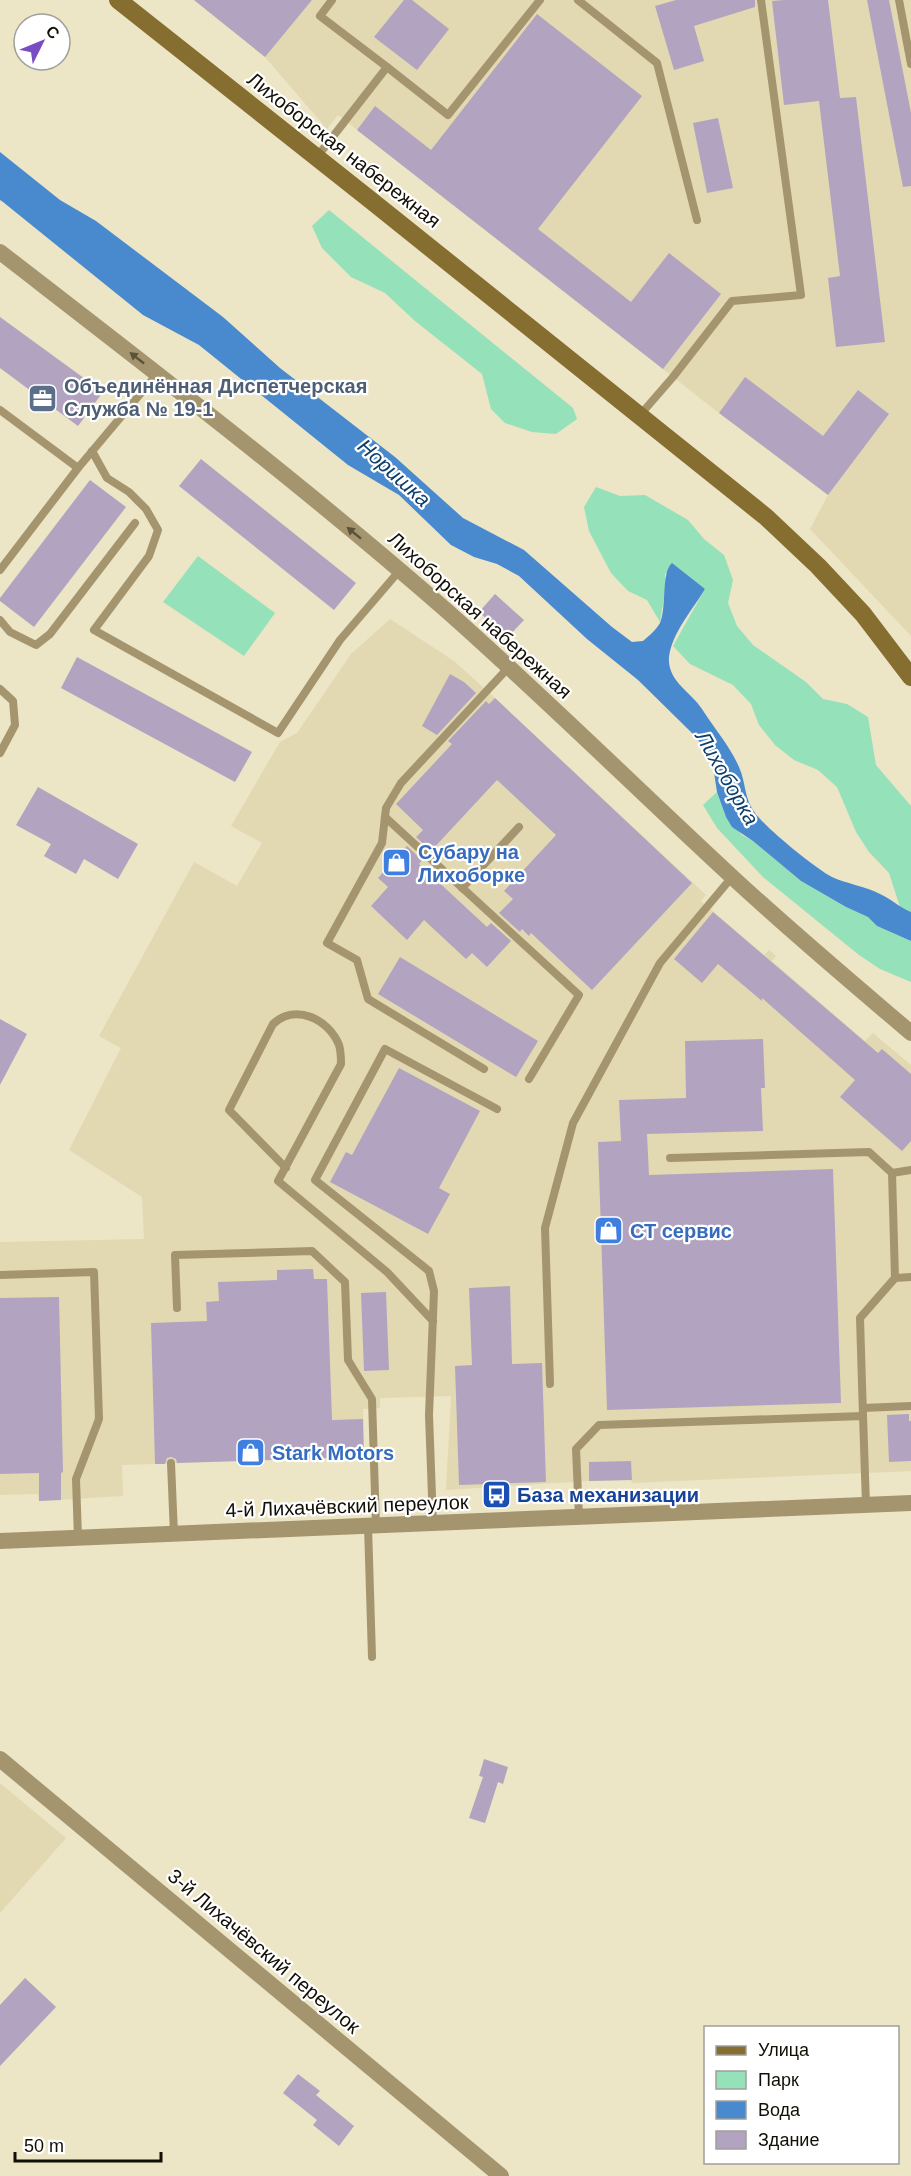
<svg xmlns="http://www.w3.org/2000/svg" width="911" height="2176" font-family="Helvetica,sans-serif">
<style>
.built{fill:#e2d9b2}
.green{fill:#95e1b9}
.water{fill:#498acf}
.building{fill:#b2a4c0}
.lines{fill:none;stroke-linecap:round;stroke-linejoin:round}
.lane{stroke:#a5956e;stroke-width:8}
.street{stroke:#a5956e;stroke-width:16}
.secondary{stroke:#856e30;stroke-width:18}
.oneway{fill:#5c523a}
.labels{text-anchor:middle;stroke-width:4.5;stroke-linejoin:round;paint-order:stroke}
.street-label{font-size:20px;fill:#120f05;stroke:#fff}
.service-label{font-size:20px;font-weight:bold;fill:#4e5e75;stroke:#fff;text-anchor:start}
.shop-label{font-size:20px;font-weight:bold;fill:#366cbe;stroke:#fff;text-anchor:start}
.transit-label{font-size:20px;font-weight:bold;fill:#164399;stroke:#fff;text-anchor:start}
.water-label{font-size:21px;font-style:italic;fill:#0f3e6b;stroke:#fff}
</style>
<rect width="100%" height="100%" fill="#ece5c6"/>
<g class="built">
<polygon points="194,0 911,0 911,636 810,529 828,495 719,413 338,115 327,129 265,57"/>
<polygon points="390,619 454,661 495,698 706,895 701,901 707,906 764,955 769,950 776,956 772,961 865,1041 873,1033 911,1065 911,1471 632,1483 631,1480 589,1481 446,1490 451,1396 380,1398 380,1408 363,1409 364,1457 122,1465 123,1496 39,1501 38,1494 0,1495 0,1242 144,1239 142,1197 69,1150 121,1048 99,1036 194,862 237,886 262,843 231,826 280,742 297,733 351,654"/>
<polygon points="0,1783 66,1838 0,1913"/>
</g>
<g class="green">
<polygon points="329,210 573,408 577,419 556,434 532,432 505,423 491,409 482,374 415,321 385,293 351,277 322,248 312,226"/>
<polygon points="596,487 620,496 645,495 688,520 704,539 724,555 733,580 728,603 737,626 753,645 806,682 823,699 847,704 868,717 876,765 911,806 911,912 900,907 889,873 869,852 856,832 837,787 818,770 794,760 775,745 759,725 751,704 733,685 690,664 673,646 705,589 665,573 666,585 660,622 647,600 628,591 611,573 589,531 584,507"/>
<polygon points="198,556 275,613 244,656 163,602"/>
<polygon points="717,792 726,817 742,835 753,841 801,881 846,907 868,917 877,926 911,941 911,982 880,969 859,955 763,877 717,828 703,805"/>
</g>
<path class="water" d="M0,152L60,200L96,221L223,317L280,368L395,457L463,518L524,550L612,627L632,642L643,641C649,636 656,630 660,623C667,607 661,572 672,563L705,589C693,609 672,633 669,657C667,681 691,692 702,709C714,728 730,746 739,767C746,782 744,799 755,813C767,829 815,868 832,877C847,884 865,886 880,894C891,899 899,907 911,912V941L877,926L868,917L846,907L801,881L753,841L732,827L726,817L717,792L713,766L702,745L694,735L638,680L587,639L519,576L497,564L474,557L451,545L399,495L348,465L199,345L143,315L3,202L0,200Z"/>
<g class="building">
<polygon points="194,0 312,0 265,57"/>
<polygon points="404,0 412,0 449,29 417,70 374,37"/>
<polygon points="676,0 755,0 755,7 694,26 704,61 674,70 655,6"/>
<polygon points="784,0 828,0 840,98 856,97 885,342 836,347 828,278 840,276 819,101 784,105 772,1"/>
<polygon points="867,0 889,0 911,113 911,186 903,187"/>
<polygon points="537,14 642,96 538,229 631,302 669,253 721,294 663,369 357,130 375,106 431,150"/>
<polygon points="718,118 733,188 707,193 693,123"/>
<polygon points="0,317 103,392 78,426 0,368"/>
<polygon points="745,377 823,436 858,390 889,414 828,495 719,413"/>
<polygon points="201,459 356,583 334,610 179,486"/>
<polygon points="90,480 126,507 34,627 0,601 0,598"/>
<polygon points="495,594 524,620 507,638 479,612"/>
<polygon points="77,657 252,752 235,782 61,688"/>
<polygon points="450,674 464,682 476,693 437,735 422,726"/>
<polygon points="495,698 692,883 592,990 531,933 529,936 522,929 520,932 499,913 513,899 504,891 556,835 497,780 431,851 416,837 423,830 396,804 452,744 448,741 486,701 489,704"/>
<polygon points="38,787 138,844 118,879 84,859 76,874 44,856 51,844 16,825"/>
<polygon points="407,846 422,860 419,864 487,927 491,923 511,941 487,967 472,953 466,959 424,920 407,940 371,906 388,887 378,878"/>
<polygon points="713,912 878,1053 882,1049 911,1074 911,1141 902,1151 840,1097 855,1080 762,998 762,1001 718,964 702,983 674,959"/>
<polygon points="400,957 538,1041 516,1077 378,994"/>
<polygon points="0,1019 27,1034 0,1085"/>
<polygon points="763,1039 765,1088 761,1088 763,1131 647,1134 649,1175 833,1169 841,1403 607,1410 598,1142 621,1141 619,1100 686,1098 685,1041"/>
<polygon points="399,1068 480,1111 439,1188 450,1194 428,1234 330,1182 346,1152 352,1155"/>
<polygon points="313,1269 314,1279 327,1279 332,1420 363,1419 364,1457 177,1463 176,1459 171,1457 167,1458 165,1464 155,1464 151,1323 207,1321 206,1302 219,1301 218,1282 277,1280 277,1270"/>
<polygon points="510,1286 512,1364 542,1363 546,1482 459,1485 455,1366 472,1365 469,1288"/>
<polygon points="386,1292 389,1370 364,1371 361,1293"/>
<polygon points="59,1297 63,1472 61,1473 61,1500 39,1501 39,1473 0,1474 0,1298"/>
<polygon points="909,1414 909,1421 911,1421 911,1461 889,1462 887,1415"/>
<polygon points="631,1461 632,1480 589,1481 589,1462"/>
<polygon points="484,1759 508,1767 503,1784 498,1782 485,1823 469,1818 483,1777 479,1776"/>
<polygon points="25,1978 56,2007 0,2066 0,2005"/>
<polygon points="298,2074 320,2091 316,2095 354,2126 339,2146 313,2125 317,2120 283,2093"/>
</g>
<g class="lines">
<g class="lane">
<polyline points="332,0 320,16 387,67"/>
<polyline points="578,0 657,63 697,220"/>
<polyline points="899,0 911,64"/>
<polyline points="317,157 387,67 448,115 540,0"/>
<polyline points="0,410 78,468 157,374"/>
<polyline points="640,415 673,377 732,301 801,295 761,0"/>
<polyline points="92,451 107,478 129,492 146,509 158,530 149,556 94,630 278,733 340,640 400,570"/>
<polyline points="0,570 78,468"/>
<polyline points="0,620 10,632 36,645 50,634 135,523"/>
<polyline points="0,689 13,701 15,725 0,753"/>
<polyline points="385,817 579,995 529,1079"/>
<polyline points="462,888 519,827"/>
<polyline points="484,1069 368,999 357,960 327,943 382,843 386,808 401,783 508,668"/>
<polyline points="670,1158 869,1152 892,1173 895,1278 860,1318 863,1416"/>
<path d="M286,1168L229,1110L273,1024C295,1003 329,1019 339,1045C341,1051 341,1058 341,1064L278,1181L387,1272L433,1321"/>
<polyline points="892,1173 911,1170"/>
<polyline points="0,1275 94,1272 99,1419 76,1479 78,1538"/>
<polyline points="895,1278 911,1277"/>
<polyline points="177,1308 175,1255 312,1251 345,1282 348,1360 372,1399 376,1526"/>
<polyline points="550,1384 545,1228 573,1123 660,963 732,877"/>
<polyline points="863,1408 911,1406"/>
<polyline points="171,1463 174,1534"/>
<polyline points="579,1517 576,1449 599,1425 863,1416 866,1505"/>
<polyline points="433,1523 429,1415 434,1291 429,1271 315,1180 385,1049 497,1109"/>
<polyline points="368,1526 372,1657"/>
</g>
<g class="street">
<path d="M0,252C151,369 303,485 447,611C543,696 635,787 729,874C788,929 850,981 911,1033"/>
<polyline points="0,1541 911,1503"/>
<polyline points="0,1759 501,2176"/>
</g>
<polyline class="secondary" points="118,0 373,202 766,517 818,566 863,614 911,677"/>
</g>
<defs><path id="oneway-solid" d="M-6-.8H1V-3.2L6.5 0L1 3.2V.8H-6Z" transform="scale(1.5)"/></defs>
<g class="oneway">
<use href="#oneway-solid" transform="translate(137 358) rotate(-142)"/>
<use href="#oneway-solid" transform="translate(354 533) rotate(-141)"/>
</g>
<defs>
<symbol id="office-square" viewBox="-11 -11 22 22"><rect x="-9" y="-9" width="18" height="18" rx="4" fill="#5c6f8a" stroke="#fff"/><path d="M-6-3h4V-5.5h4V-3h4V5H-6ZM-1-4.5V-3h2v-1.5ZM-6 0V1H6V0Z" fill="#fff"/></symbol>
<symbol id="shop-square" viewBox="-11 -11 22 22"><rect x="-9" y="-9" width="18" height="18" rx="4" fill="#3f7fe0" stroke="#fff"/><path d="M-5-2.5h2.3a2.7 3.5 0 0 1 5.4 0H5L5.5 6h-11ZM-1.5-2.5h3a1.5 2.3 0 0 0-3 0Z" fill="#fff"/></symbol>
<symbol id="bus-square" viewBox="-11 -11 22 22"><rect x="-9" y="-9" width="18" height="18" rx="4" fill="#1a4fb4" stroke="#fff"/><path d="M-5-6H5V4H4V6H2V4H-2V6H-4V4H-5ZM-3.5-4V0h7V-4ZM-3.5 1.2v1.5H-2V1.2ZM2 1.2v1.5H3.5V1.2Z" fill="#fff"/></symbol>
</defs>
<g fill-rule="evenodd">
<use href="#office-square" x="26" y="382" width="33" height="33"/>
<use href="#shop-square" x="380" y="846" width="33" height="33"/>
<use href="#shop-square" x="592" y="1214" width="33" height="33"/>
<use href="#shop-square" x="234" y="1436" width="33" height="33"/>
<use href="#bus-square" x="480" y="1478" width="33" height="33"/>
</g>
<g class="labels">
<g class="street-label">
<text transform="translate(344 150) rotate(38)" y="7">Лихоборская набережная</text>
<text transform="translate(480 615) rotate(42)" y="7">Лихоборская набережная</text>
<text transform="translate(347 1506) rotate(-2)" y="7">4-й Лихачёвский переулок</text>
<text transform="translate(264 1951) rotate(40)" y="7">3-й Лихачёвский переулок</text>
</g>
<g class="service-label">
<text x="64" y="393">Объединённая Диспетчерская<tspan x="64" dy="23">Служба № 19-1</tspan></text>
</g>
<g class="shop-label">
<text x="418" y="859">Субару на<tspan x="418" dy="23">Лихоборке</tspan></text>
<text x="630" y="1238">СТ сервис</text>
<text x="272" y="1460">Stark Motors</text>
</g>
<g class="transit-label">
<text x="517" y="1502">База механизации</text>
</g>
<g class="water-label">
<text transform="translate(394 473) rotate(42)" y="7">Норишка</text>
<text transform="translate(727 778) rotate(60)" y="7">Лихоборка</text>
</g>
</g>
<rect x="704" y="2026" width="195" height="138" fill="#ffffff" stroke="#a09f9b" stroke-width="1.5"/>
<rect x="716" y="2046" width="30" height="9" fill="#856e30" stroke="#a09f9b" stroke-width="1.5"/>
<text x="758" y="2056" font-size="18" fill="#120f05">Улица</text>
<rect x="716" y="2071" width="30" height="18" fill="#95e1b9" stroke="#a09f9b" stroke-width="1.5"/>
<text x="758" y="2086" font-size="18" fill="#120f05">Парк</text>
<rect x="716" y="2101" width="30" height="18" fill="#498acf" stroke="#a09f9b" stroke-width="1.5"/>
<text x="758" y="2116" font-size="18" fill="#120f05">Вода</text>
<rect x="716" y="2131" width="30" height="18" fill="#b2a4c0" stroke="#a09f9b" stroke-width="1.5"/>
<text x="758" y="2146" font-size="18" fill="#120f05">Здание</text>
<g transform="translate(42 42) rotate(47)"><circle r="28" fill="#ffffff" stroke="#a09f9b" stroke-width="1.5"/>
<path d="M0-4.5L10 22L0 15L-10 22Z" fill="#794bc4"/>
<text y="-9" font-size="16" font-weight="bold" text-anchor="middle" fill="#120f05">С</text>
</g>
<path d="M15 2152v9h146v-9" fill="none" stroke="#120f05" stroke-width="3"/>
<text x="24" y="2152" font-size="18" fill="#120f05" stroke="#ffffff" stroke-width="4.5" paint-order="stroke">50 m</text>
</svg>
